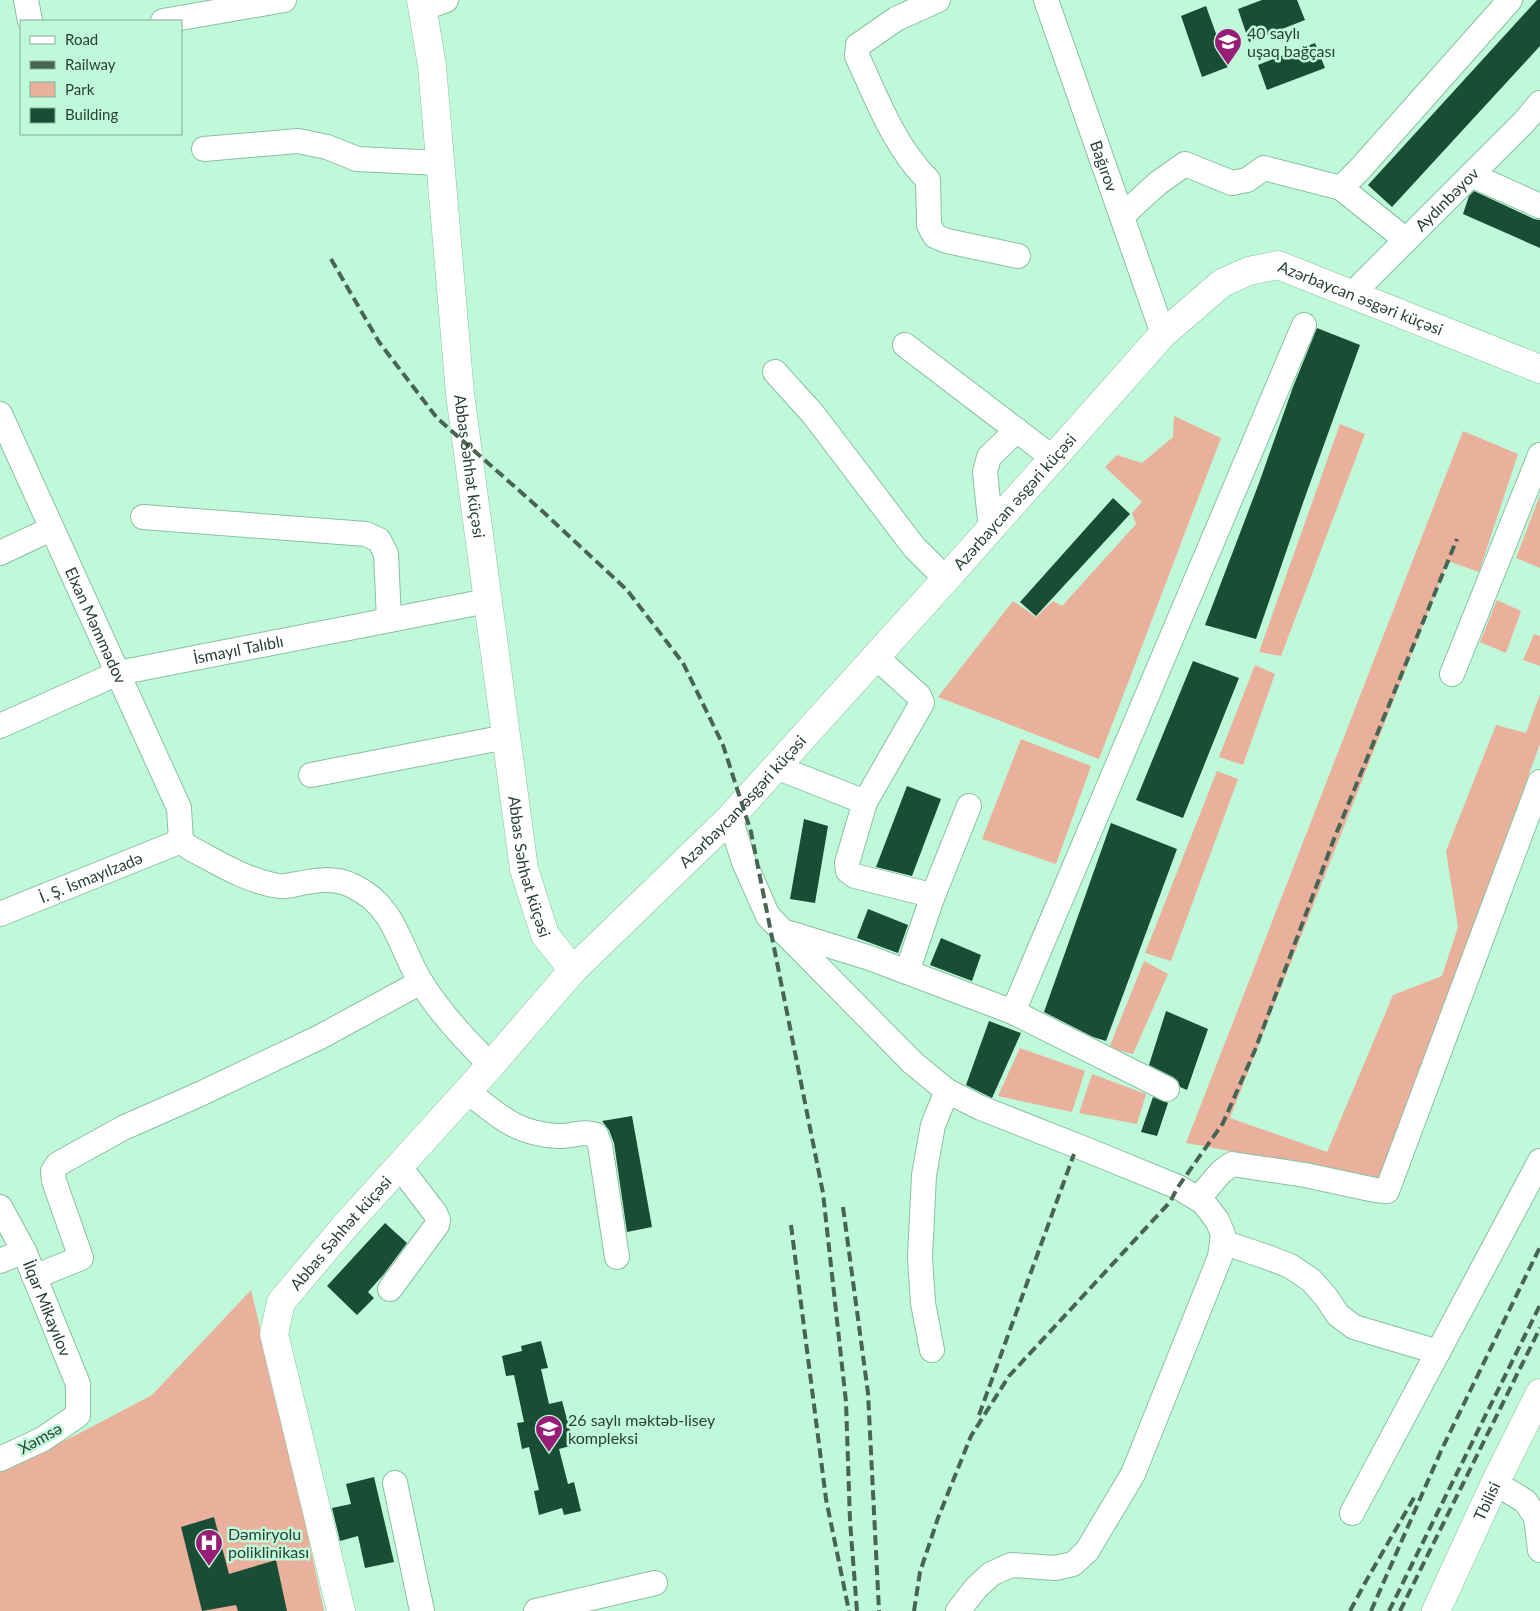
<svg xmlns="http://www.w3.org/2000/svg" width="1540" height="1611" font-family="Lato,sans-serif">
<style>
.green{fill:#e9b19c}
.building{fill:#194d36}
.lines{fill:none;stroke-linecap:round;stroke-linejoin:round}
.minor-casing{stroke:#89c0a3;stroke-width:26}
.major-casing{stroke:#89c0a3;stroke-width:29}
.minor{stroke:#fff;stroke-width:24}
.major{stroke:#fff;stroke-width:28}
.rail{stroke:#476455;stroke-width:4;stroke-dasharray:10 5;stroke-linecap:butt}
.labels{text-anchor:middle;stroke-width:5;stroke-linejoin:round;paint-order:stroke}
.poi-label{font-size:16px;fill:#2a4135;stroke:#c0f8da;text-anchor:start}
.street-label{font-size:16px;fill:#2a4135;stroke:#c0f8da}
</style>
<rect width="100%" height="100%" fill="#c0f8da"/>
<g class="green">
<polygon points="1174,416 1221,438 1099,759 938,697 1013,601 1036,617 1053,601 1062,606 1136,524 1132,513 1142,502 1105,467 1117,455 1142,463 1173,437"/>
<polygon points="1340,424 1365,434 1281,656 1259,652"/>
<polygon points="1463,431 1518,454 1479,572 1448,561 1230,1118 1327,1152 1393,995 1442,976 1458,927 1446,851 1496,725 1526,733 1540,694 1540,744 1380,1178 1186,1143"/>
<polygon points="1540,495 1540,568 1516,558"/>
<polygon points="1497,600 1521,611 1506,653 1480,642"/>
<polygon points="1534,634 1540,636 1540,666 1523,660"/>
<polygon points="1255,665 1275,674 1243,765 1219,757"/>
<polygon points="1021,739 1091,766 1056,864 982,839"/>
<polygon points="1217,771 1238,779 1171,961 1145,953"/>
<polygon points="1144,961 1168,974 1133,1054 1109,1048"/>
<polygon points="1020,1048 1085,1071 1072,1112 998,1096"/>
<polygon points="1092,1074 1146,1094 1137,1124 1079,1113"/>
<polygon points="251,1290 288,1444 324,1611 0,1611 0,1472 80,1433 152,1395"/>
</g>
<g class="building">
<polygon points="1262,0 1297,0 1305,20 1249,42 1238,9"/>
<polygon points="1537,0 1540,0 1540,46 1392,207 1368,185"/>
<polygon points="1206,6 1228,67 1202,77 1181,16"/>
<polygon points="1315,43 1325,68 1267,90 1258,65"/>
<polygon points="1474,191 1534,219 1540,220 1540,248 1463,214 1469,196"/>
<polygon points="1317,328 1360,345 1304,500 1256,639 1205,625 1259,483 1293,387"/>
<polygon points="1113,498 1130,514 1036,616 1020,602"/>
<polygon points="1193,661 1239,678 1183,818 1136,800"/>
<polygon points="907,786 941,799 912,876 876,867"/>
<polygon points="804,819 828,826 815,903 790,899"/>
<polygon points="1111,823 1177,849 1106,1041 1093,1037 1044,1012"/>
<polygon points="868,909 908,925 898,953 857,938"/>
<polygon points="941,938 981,955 972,981 930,965"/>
<polygon points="1166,1011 1208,1029 1187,1090 1180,1087 1178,1081 1173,1077 1149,1065"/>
<polygon points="989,1021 1021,1033 992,1098 966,1085"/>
<polygon points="1153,1097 1168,1103 1157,1136 1141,1132"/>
<polygon points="632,1116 652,1227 627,1232 614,1143 609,1130 602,1121"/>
<polygon points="385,1223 407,1243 384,1274 368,1292 374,1298 357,1315 327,1286"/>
<polygon points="541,1341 548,1368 541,1369 549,1404 562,1401 574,1445 559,1449 568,1484 574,1482 581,1511 564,1515 562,1508 539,1515 534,1491 539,1490 529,1447 522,1449 517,1423 524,1422 514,1375 506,1376 502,1356 522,1351 521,1346"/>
<polygon points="374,1477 394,1562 365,1568 358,1536 340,1541 332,1508 351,1504 346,1484"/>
<polygon points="214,1517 229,1574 276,1560 287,1611 238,1611 236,1605 202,1611 181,1527"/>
</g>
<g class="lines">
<defs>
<g id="minor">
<polyline points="26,0 30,21"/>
<path d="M938,0L896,19L863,42L858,45L857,56C877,99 894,146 928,180L929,225L935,236L947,241L1018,256"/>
<path id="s1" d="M1046,0L1163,334"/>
<polyline points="422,9 446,0"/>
<polyline points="163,21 284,0"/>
<polyline points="204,149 298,141 327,147 357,159 440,163"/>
<polyline points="1471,175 1540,206"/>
<polyline points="1341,188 1406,240"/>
<polyline points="1122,216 1158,183 1185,164 1232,183 1247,180 1264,168 1341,188 1360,169 1510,0"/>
<path id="s2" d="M1352,294L1524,122L1540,103"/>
<polyline points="905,345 1053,458"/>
<polyline points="775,372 813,414 914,547 946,579"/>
<path id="s3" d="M0,414L179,808L181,841"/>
<polyline points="143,517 366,534 379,540 386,554 389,620"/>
<polyline points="991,529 985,472 989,457 1017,430"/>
<polyline points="0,553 51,529"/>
<polyline points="876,657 919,696 922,703 865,802 847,863 848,871 855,876 923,893 932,898 907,972"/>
<polyline points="1452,674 1540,455"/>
<path id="s4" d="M0,726L118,673L487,601"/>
<polyline points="776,767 865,802"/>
<polyline points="311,775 506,737"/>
<polyline points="730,818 744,862 768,916 913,1063 947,1091 981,1108 1085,1149 1178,1187 1203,1202 1217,1220 1223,1234 1220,1257 1133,1474 1087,1551 1073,1564 1055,1568 1011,1565 991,1574 976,1588 958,1611"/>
<path d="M181,841L188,847C217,862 246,881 279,886C285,887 292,885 297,884C317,880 335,877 353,886C397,907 399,948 422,984C441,1014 465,1040 491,1065"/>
<polyline points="932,898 969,806"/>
<path id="s5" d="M0,914L181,841"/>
<polyline points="789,933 870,958 1013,1012 1167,1089"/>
<polyline points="1013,1012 1304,325"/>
<path d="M467,1091C499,1116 516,1134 558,1136C574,1137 579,1130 596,1135L600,1145L617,1257"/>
<polyline points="1198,1199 1221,1172 1232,1164 1305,1175 1375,1190 1387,1191 1540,782"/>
<path id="s6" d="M0,1207L24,1251L78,1384V1415L43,1439L0,1459"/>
<polyline points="1222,1242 1267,1257 1290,1266 1311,1280 1326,1297 1338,1315 1354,1327 1438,1352"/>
<polyline points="0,1261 24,1251"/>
<polyline points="34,1277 81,1258 54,1181 53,1171 58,1164 123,1128 200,1094 320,1037 421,982"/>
<polyline points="390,1289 437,1225 438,1220 435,1213 399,1166"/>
<polyline points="932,1350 923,1303 920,1257 924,1175 933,1125 947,1091"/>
<polyline points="395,1483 422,1611"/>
<polyline points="1495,1483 1525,1501 1536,1517 1540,1550"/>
<polyline points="1352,1513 1540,1161"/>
<polyline points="536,1611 655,1583"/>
</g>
<g id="major">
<path id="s7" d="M421,0L432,66L460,394L524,869L545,935L573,970"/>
<path id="s8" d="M341,1611L274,1334L281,1302L346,1225L491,1065L573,970L730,818L946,579L1163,334L1222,283L1249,271L1278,265L1540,369"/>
<path id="s9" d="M1436,1611L1495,1483L1540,1393"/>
</g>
</defs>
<use href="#minor" class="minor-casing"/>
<use href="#major" class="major-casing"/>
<use href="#minor" class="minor"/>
<use href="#major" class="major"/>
<g class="rail">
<polyline points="331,259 379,342 437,418 540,509 627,590 683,663 723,745 751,832 823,1193 846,1402 850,1521 857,1611"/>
<polyline points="843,1207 868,1393 879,1611"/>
<polyline points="791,1225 826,1499 849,1611"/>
<polyline points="979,1415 1074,1154"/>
<polyline points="914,1611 920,1572 938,1518 971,1436 1009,1376 1170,1202 1178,1187 1223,1123 1255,1050 1334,839 1457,539"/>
<polyline points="1350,1611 1365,1583 1415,1496"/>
<polyline points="1371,1611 1441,1451 1540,1247"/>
<polyline points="1389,1611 1540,1305"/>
<polyline points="1400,1611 1540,1328"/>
</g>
</g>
<defs>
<symbol id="school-pin" viewBox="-11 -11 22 30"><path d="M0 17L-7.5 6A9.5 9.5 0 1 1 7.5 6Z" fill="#971d77" stroke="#c0f8da"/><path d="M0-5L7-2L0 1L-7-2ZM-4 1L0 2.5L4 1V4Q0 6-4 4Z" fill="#fff"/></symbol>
<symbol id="hospital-pin" viewBox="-11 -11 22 30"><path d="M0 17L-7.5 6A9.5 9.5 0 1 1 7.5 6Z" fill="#971d77" stroke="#c0f8da"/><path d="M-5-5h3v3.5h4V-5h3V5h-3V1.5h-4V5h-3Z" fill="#fff"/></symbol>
</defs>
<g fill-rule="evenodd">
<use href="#school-pin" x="1212" y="26" width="32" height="43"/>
<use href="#school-pin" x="533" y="1413" width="32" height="43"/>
<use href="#hospital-pin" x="193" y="1527" width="32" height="43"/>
</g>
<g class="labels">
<g class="poi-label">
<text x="1247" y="39">40 saylı<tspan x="1247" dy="18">uşaq bağçası</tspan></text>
<text x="568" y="1426">26 saylı məktəb-lisey<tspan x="568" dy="18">kompleksi</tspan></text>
<text x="228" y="1540">Dəmiryolu<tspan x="228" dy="18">poliklinikası</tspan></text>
</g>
<g class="street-label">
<text dy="6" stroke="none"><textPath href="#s1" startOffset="176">Bağırov</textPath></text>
<text dy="6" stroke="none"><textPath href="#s2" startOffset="134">Aydınbəyov</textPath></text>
<text dy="6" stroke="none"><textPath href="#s8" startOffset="1854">Azərbaycan əsgəri küçəsi</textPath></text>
<text dy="6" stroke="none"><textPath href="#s7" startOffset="469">Abbas Səhhət küçəsi</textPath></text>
<text dy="6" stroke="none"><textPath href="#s8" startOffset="1404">Azərbaycan əsgəri küçəsi</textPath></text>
<text dy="6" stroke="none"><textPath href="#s3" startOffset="232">Elxan Məmmədov</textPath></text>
<text dy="6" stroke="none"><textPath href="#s4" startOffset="252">İsmayıl Talıblı</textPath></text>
<text dy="6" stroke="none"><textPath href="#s8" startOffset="999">Azərbaycan əsgəri küçəsi</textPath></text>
<text dy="6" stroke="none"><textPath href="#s7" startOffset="874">Abbas Səhhət küçəsi</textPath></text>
<text dy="6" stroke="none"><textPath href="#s5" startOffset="98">İ. Ş. İsmayılzadə</textPath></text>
<text dy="6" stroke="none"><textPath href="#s8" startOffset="409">Abbas Səhhət küçəsi</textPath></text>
<text dy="6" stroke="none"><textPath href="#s6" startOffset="112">İlqar Mikayılov</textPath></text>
<text transform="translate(40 1438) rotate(-29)" y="6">Xəmsə</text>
<text dy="6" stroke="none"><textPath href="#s9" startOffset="121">Tbilisi</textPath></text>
</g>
</g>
<rect x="20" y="20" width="162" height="115" fill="#c0f8da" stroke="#84af98"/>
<rect x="30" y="36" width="25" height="8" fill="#ffffff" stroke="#84af98"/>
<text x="65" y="45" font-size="15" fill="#2a4135">Road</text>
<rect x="30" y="61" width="25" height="8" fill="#476455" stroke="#84af98"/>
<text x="65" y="70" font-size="15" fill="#2a4135">Railway</text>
<rect x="30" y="82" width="25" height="15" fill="#e9b19c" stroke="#84af98"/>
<text x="65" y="95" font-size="15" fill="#2a4135">Park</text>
<rect x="30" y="108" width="25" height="15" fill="#194d36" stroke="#84af98"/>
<text x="65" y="120" font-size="15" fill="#2a4135">Building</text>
</svg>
